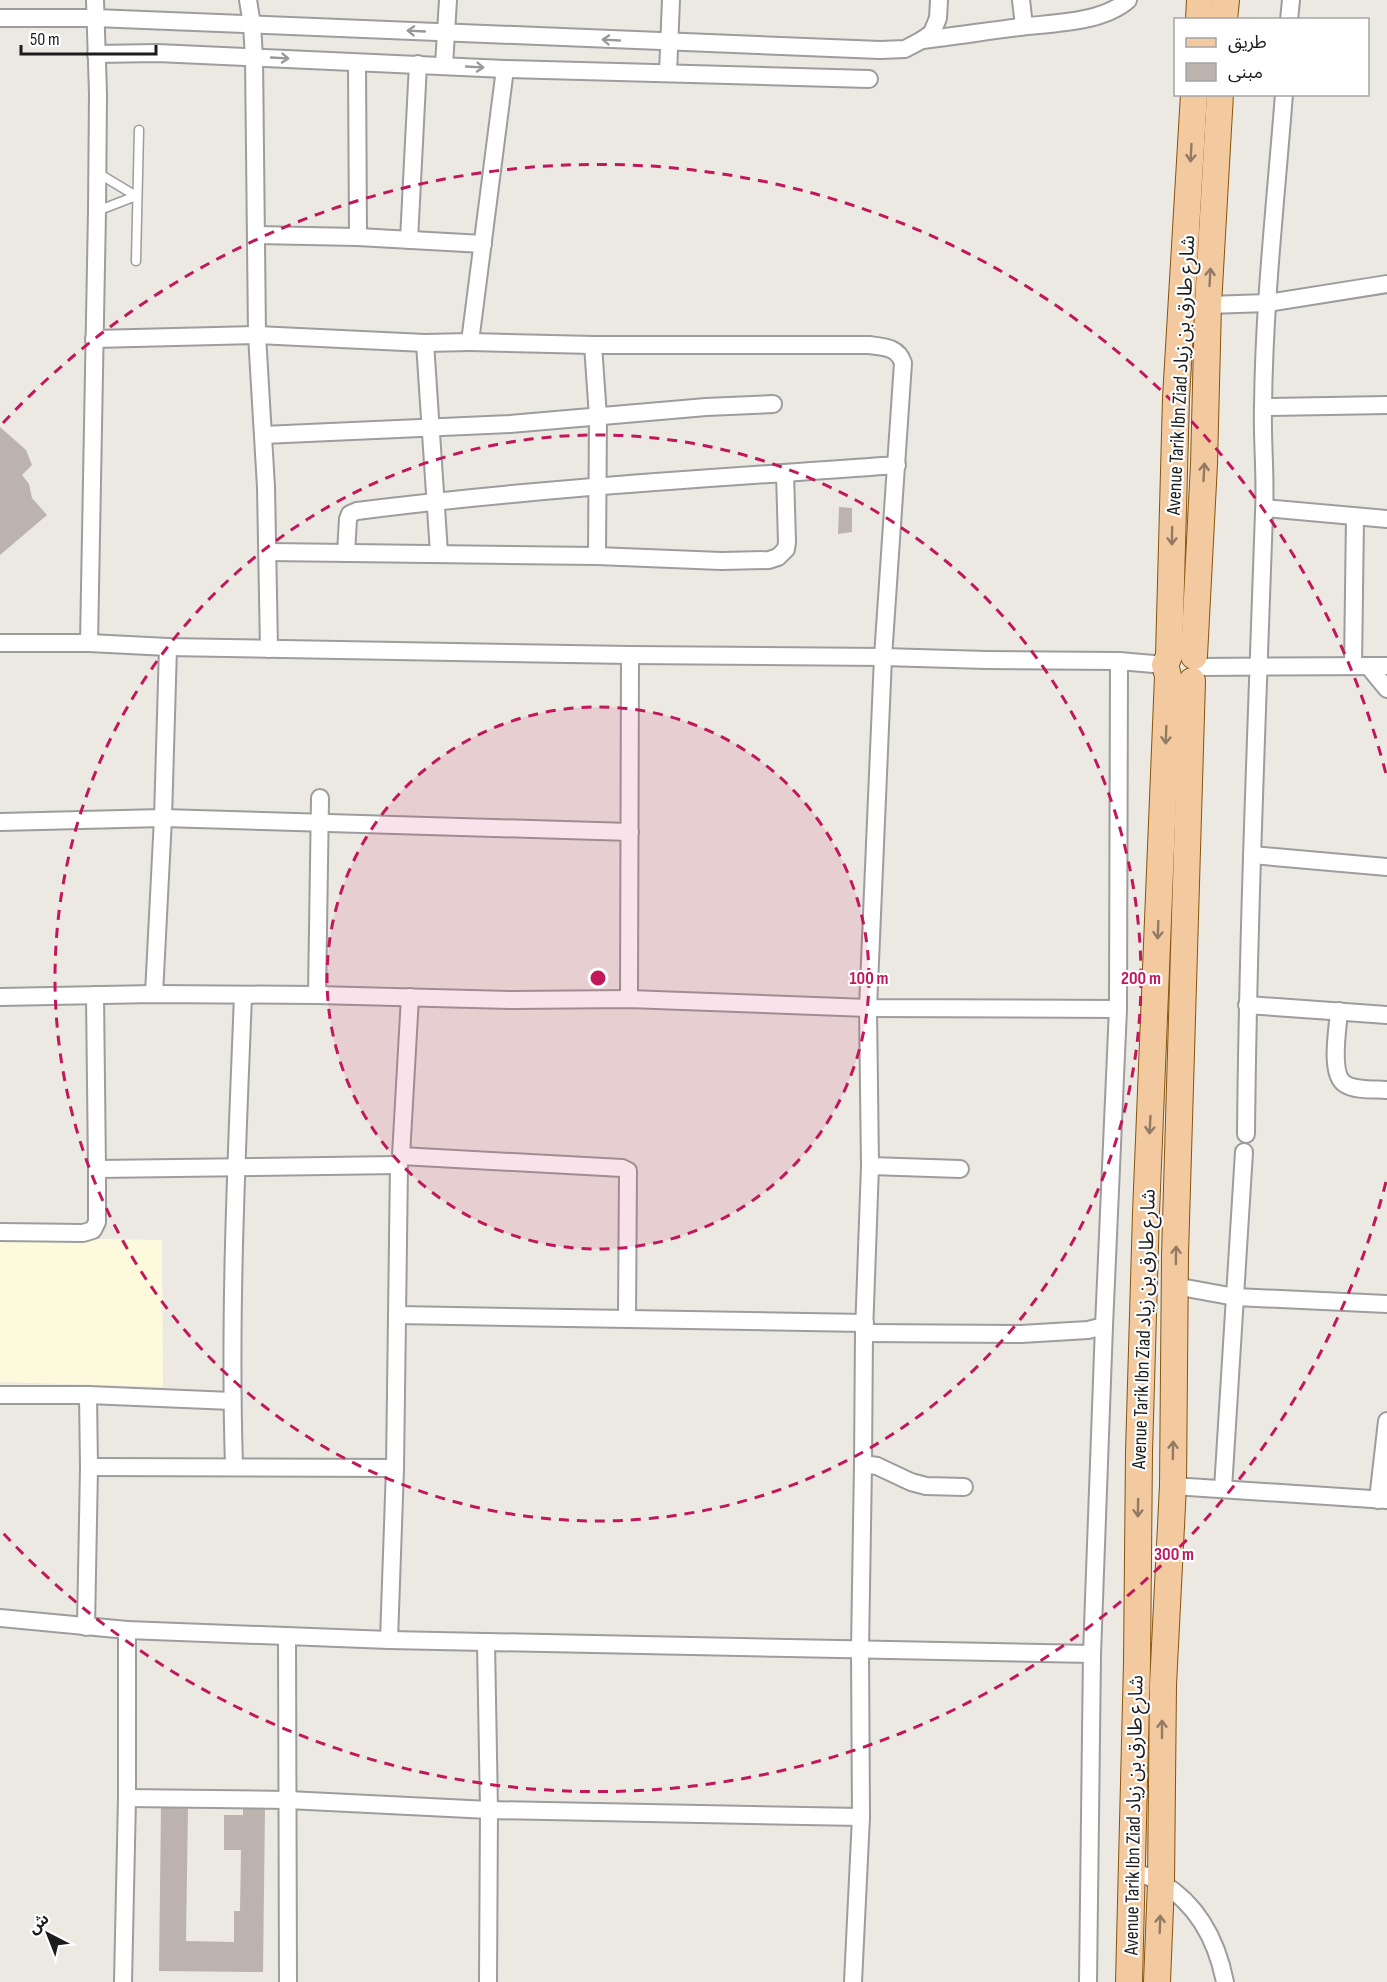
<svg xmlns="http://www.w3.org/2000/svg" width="1387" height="1982" font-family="'Sofia Sans Condensed','Noto Sans Arabic',sans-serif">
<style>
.education{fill:#fcf9dc}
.building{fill:#bcb3af}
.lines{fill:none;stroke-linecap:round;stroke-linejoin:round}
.lane-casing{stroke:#9d9d9d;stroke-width:11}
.street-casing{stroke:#9d9d9d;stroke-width:20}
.primary-casing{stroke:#86540d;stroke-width:28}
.lane{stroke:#fff;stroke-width:8}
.street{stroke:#fff;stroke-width:16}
.primary{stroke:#f3c9a0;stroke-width:26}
.oneway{stroke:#999}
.oneway2{stroke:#927b65}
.ring{fill:none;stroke:#c2185b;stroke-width:3;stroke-dasharray:10 8}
.labels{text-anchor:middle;stroke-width:4.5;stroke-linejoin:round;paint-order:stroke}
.street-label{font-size:20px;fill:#1c1c1c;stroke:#fff}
.centre{fill:#c2185b;stroke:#fff;stroke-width:3}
.ring-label{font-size:18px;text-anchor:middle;font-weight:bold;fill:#c2185b;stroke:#fff;stroke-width:4.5;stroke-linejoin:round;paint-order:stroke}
</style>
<rect width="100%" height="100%" fill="#ece8e2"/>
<polygon class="education" points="0,1237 162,1240 163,1387 0,1382"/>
<g class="building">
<polygon points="0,427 26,450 32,465 22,475 29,484 32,498 47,515 0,555"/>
<polygon points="839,507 852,508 852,532 838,534"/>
<polygon points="161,1807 188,1807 186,1941 234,1942 234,1911 240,1911 241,1850 224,1850 224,1815 243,1815 243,1808 265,1808 263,1972 159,1971"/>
</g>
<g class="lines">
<defs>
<g id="lane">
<polyline points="97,211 136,196 98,173"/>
<polyline points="136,261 139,130"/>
</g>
<g id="street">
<polyline points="248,0 252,25 254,57 257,335 266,487 269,649"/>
<polyline points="1021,0 1024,26"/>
<polyline points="0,18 95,18 880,50 905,49 922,40 932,33 938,18 939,0"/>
<polyline points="1289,20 1291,0"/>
<path d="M922,40C955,36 988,31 1020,27C1053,23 1102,23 1128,0"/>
<polyline points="96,54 157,53 505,69 869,79"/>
<polyline points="357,63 358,237"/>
<polyline points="444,65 448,0"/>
<polyline points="668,73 671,0"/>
<polyline points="256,235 358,237 483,244"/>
<polyline points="409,240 418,64"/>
<polyline points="1208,305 1268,303 1387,284"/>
<polyline points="94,339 257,335 425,343 470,342 505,69"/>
<path d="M470,342L593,345H869C884,347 898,347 903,363L883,657L868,1008L870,1166L864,1333L863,1464L860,1650L861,1817L853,1982"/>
<polyline points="425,343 439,553"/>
<polyline points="593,345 598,417 597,556"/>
<polyline points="1263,407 1387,405"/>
<polyline points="263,435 510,424 706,407 773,404"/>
<polyline points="1265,508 1387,519"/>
<polyline points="268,552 597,556 721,561 769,560 778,557 786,549 787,542 785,473"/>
<path d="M346,553L348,519L350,514L357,511C536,488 717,478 897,465"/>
<polyline points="0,643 89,643 168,647 630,655 883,657 986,660 1119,661 1165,665"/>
<polyline points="89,643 97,211 98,94 95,0"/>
<polyline points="1353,666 1355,517"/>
<polyline points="1368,666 1387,689"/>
<polyline points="1199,667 1387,666"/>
<polyline points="0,822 163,818 630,832"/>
<polyline points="1252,855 1387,867"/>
<polyline points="154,994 163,818 168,647"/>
<polyline points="95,995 97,1169"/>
<polyline points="317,995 320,798"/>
<polyline points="0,997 154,994 317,995 511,1000 629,999 868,1008 1118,1009"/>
<polyline points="629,999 630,655"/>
<polyline points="1247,1005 1387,1015"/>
<path d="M1339,1011C1338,1028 1329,1074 1345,1084C1356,1091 1375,1089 1387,1090"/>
<path d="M1246,1134C1248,926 1257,719 1264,512C1266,477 1262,442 1263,407C1264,303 1276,198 1284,94"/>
<polyline points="401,1156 622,1168 628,1171 627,1319"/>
<polyline points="870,1166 960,1169"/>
<polyline points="0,1232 83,1233 93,1230 97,1222 97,1169 399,1165"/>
<polyline points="1175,1286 1235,1297 1387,1304"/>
<polyline points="397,1315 865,1323"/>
<polyline points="864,1333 1021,1334 1088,1330 1104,1326"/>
<polyline points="0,1395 88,1395 232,1401"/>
<polyline points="863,1464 877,1466 911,1482 926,1486 964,1487"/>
<path d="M234,1466C229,1309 237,1152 243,995"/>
<polyline points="89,1467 395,1468"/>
<polyline points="1173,1486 1387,1500"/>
<polyline points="1223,1489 1244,1152"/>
<polyline points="1378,1500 1387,1421"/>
<polyline points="0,1618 127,1630 389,1640 1092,1654"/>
<polyline points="86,1627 89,1467 88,1395"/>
<polyline points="287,1636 288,1982"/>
<polyline points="389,1640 395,1468 399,1165 401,1156 410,997"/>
<polyline points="486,1643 489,1810 488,1982"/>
<polyline points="127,1798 288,1800 489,1810 861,1817"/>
<path d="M1132,1871C1141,1875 1153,1877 1162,1883C1198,1905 1217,1942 1225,1982"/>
<polyline points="123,1982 127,1798 127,1630"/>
<polyline points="1088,1982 1092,1654 1104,1326 1118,1009 1119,661"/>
</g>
<g id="primary">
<polyline points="1199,20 1200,0"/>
<polyline points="1224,20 1226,0"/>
<polyline points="1194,656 1204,464 1208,305 1220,94"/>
<polyline points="1129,1982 1137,1663 1139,1452 1146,1213 1168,676 1165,665 1169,656 1176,398 1194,94"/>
<polyline points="1157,1982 1161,1882 1163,1685 1173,1486 1175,1255 1192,681"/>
</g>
</defs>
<use href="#lane" class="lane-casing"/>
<use href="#street" class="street-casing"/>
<use href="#primary" class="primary-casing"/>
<use href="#lane" class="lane"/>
<use href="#street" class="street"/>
<use href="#primary" class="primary"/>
</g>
<defs><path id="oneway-shaft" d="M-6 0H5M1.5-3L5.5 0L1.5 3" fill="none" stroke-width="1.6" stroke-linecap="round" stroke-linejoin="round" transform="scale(1.5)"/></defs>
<g class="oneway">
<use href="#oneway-shaft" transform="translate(416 31) rotate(-177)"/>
<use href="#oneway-shaft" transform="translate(611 40) rotate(-177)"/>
<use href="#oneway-shaft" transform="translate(280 58) rotate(3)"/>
<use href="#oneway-shaft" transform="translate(475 67) rotate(3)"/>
</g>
<g class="oneway2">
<use href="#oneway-shaft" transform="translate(1191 153) rotate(93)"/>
<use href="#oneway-shaft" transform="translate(1210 277) rotate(-87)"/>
<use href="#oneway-shaft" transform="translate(1204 472) rotate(-87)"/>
<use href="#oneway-shaft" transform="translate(1172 536) rotate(91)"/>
<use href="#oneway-shaft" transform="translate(1166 735) rotate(92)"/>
<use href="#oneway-shaft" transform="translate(1158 930) rotate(92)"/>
<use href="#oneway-shaft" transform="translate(1150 1125) rotate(93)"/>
<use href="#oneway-shaft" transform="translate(1176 1255) rotate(-89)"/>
<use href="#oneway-shaft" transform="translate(1173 1450) rotate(-89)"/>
<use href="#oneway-shaft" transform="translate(1138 1508) rotate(91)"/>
<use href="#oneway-shaft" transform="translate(1162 1729) rotate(-90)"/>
<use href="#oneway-shaft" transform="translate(1160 1924) rotate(-88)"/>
</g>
<circle cx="598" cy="978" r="271" fill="#c2185b" fill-opacity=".12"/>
<g class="ring">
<circle cx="598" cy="978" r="271"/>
<circle cx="598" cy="978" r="543"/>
<path d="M1386 1182A814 814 0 0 1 3 1533M3 423A814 814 0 0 1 1386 774"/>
</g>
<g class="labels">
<g class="street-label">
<text transform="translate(1180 375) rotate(-87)" y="7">Avenue Tarik Ibn Ziad شارع طارق بن زياد</text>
<text transform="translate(1143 1329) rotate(-88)" y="7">Avenue Tarik Ibn Ziad شارع طارق بن زياد</text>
<text transform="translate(1133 1815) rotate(-89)" y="7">Avenue Tarik Ibn Ziad شارع طارق بن زياد</text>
</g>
</g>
<circle cx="598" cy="978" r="9" class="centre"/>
<g class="ring-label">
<text x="869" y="984">100 m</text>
<text x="1141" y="984">200 m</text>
<text x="1174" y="1560">300 m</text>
</g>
<rect x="1174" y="18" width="195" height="78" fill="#ffffff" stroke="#a4a4a4" stroke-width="1.5"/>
<rect x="1186" y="38" width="30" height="9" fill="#f3c9a0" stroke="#a4a4a4" stroke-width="1.5"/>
<text x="1228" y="48" font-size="18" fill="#1c1c1c">طريق</text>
<rect x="1186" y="63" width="30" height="18" fill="#bcb3af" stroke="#a4a4a4" stroke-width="1.5"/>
<text x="1228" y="78" font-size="18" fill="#1c1c1c">مبنى</text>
<g transform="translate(48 1934) rotate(318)" stroke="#ffffff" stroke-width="4.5" paint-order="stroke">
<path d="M0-4.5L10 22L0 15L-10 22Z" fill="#1c1c1c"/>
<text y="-9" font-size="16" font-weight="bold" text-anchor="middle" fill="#1c1c1c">ش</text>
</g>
<path d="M21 45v9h135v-9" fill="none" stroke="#1c1c1c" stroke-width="3"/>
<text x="30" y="45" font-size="18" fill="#1c1c1c" stroke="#ffffff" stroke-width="4.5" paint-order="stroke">50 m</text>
</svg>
